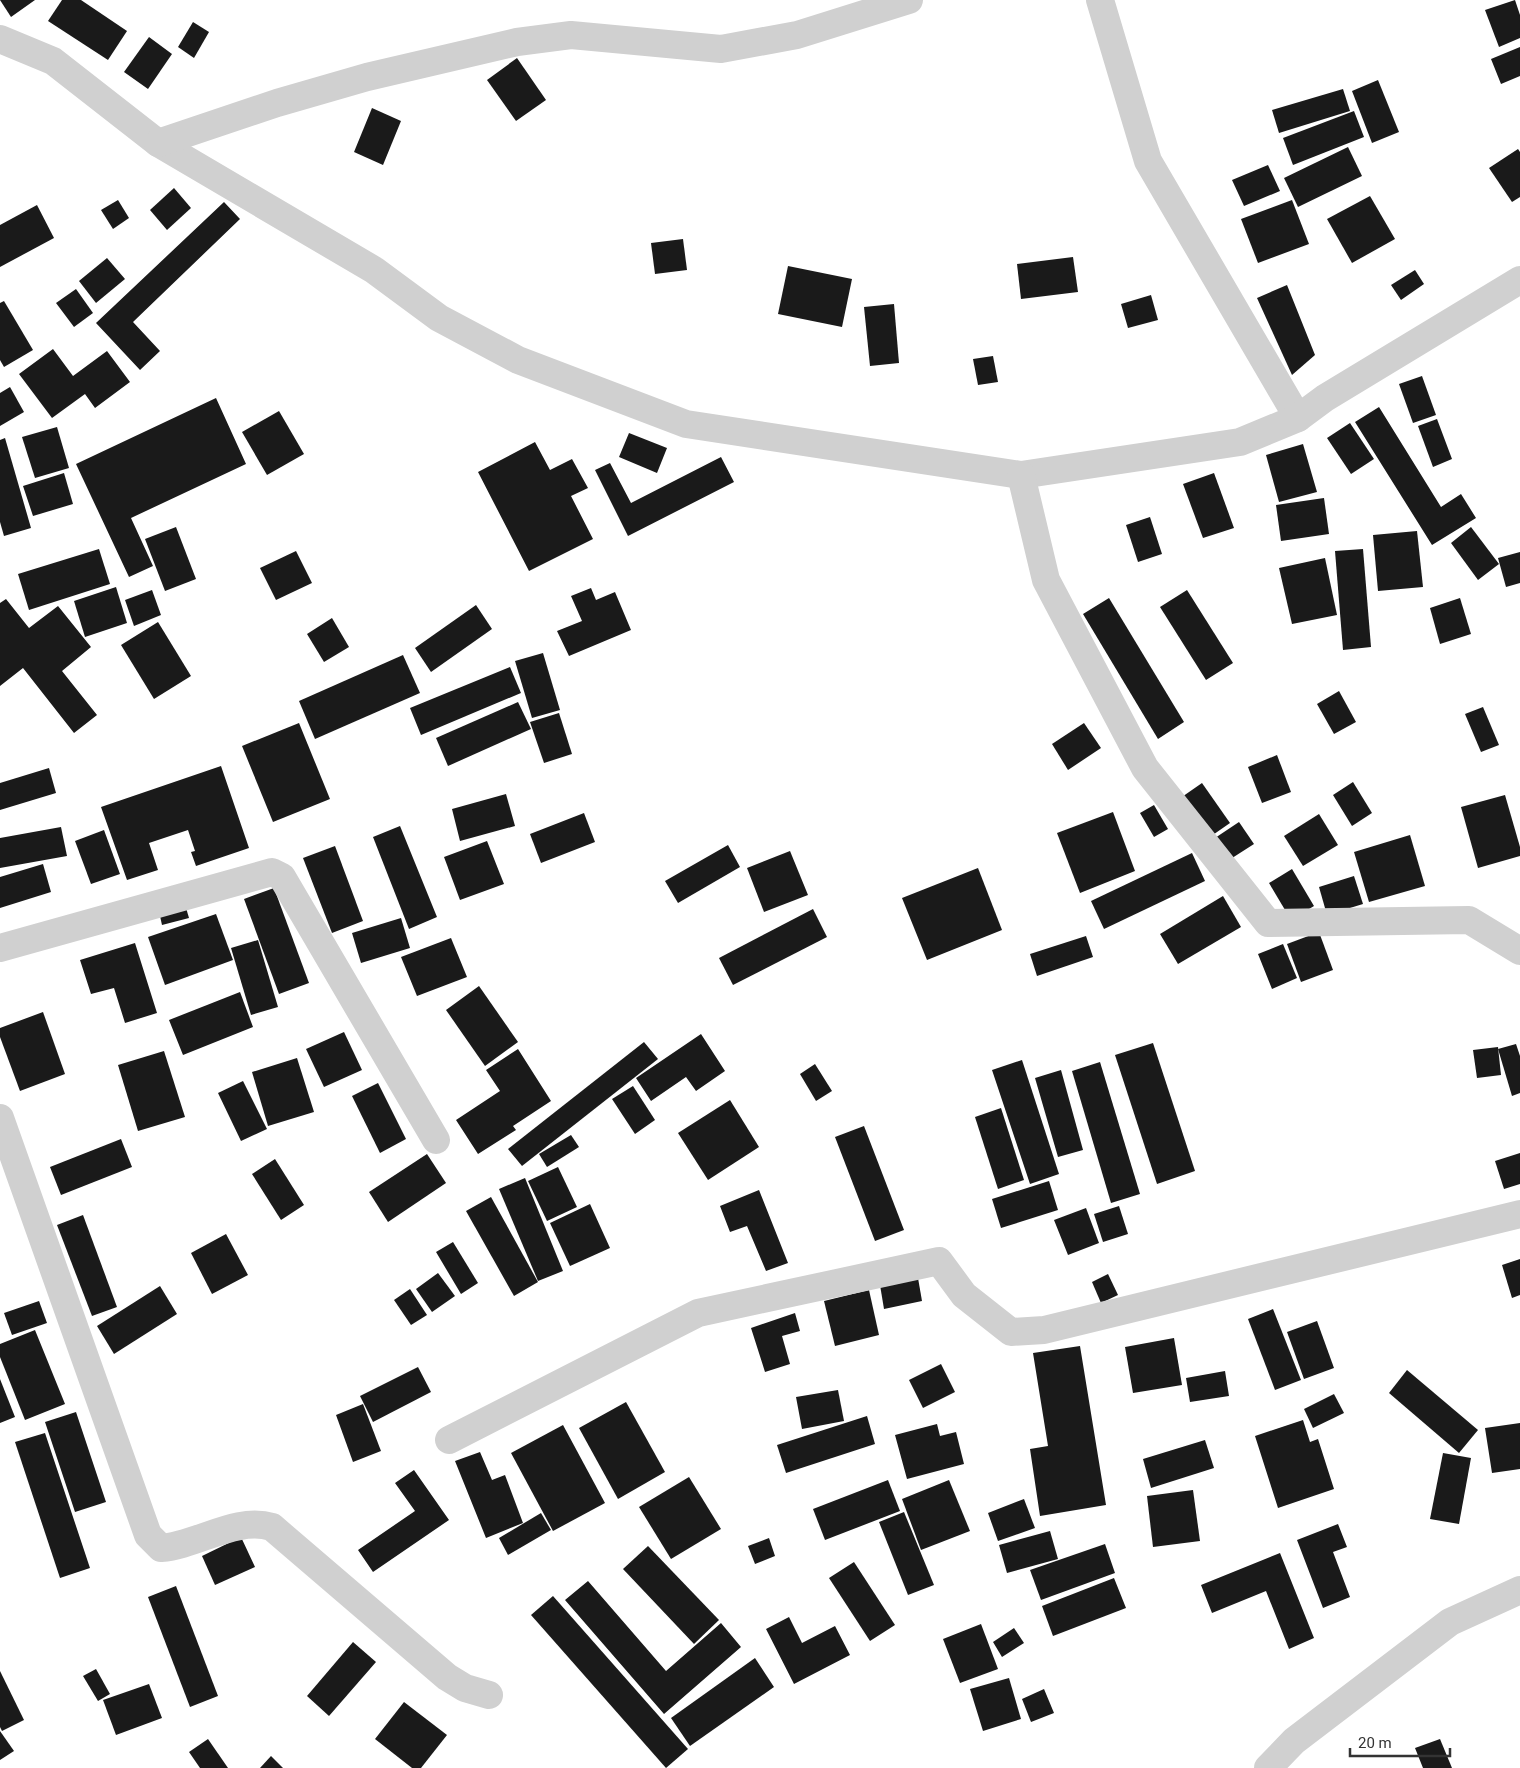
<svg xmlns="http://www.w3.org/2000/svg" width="1520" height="1768" font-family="Roboto,sans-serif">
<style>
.building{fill:#1a1a1a}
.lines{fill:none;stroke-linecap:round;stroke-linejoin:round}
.street{stroke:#d0d0d0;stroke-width:28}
</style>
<rect width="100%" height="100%" fill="#fff"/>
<g class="building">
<polygon points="0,0 35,0 11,17"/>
<polygon points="62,0 81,0 127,31 108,60 48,21"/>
<polygon points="1515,0 1520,15 1520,38 1499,47 1485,10"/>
<polygon points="193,22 209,32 194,58 178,47"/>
<polygon points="149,37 172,54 148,89 124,72"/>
<polygon points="1520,47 1520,76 1501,84 1491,59"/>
<polygon points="517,58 546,100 516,121 487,80"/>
<polygon points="1378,80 1399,132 1372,143 1352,91"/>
<polygon points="1343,89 1350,111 1279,133 1272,110"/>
<polygon points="372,108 401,121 383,165 354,152"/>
<polygon points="1354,111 1364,137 1293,165 1283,138"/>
<polygon points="1348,147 1362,176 1298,207 1284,178"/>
<polygon points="1518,149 1520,152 1520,197 1512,202 1489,168"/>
<polygon points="1268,165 1280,191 1244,206 1232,180"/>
<polygon points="174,188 191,208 167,230 150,210"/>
<polygon points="1370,196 1395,239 1352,263 1327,219"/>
<polygon points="118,200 129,218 113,229 101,210"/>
<polygon points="1292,200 1309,244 1258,263 1241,219"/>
<polygon points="224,202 240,219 133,322 160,351 140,370 96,323"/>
<polygon points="37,205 54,238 0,267 0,225"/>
<polygon points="683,239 687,270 655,274 651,243"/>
<polygon points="1073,257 1078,292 1021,299 1017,264"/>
<polygon points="107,258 125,279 96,303 79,281"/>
<polygon points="788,266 852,279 842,327 778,314"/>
<polygon points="1415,270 1424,284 1401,300 1391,285"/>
<polygon points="1287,285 1315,355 1292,375 1257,298"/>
<polygon points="76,289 93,313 74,327 56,303"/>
<polygon points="1151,295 1158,320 1128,328 1121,304"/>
<polygon points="4,301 33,350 4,367 0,360 0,303"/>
<polygon points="894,304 899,363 870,366 864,307"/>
<polygon points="53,349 73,376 107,351 130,382 95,408 85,394 52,418 19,374"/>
<polygon points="993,356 998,382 978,385 973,359"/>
<polygon points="1422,376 1436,415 1413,423 1399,384"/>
<polygon points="10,387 24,412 0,426 0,393"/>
<polygon points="216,398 246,464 131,518 153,566 129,577 76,464"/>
<polygon points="1379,407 1441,507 1461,494 1476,518 1432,545 1355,422"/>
<polygon points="279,411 304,454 267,475 242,432"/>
<polygon points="1437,419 1452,459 1433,467 1418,426"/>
<polygon points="1350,423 1374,459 1351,474 1327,438"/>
<polygon points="57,427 69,468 35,478 22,437"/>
<polygon points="629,433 667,448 657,473 619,457"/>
<polygon points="5,438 31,528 4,536 0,522 0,440"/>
<polygon points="535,442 550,470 572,459 588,488 571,496 593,539 529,571 478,472"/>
<polygon points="1303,444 1317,492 1279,502 1266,455"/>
<polygon points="721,457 734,482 628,536 595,470 610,463 631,503"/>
<polygon points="64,473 73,504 33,516 23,486"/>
<polygon points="1214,473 1234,528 1203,538 1183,484"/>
<polygon points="1324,498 1329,534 1281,541 1276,505"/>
<polygon points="1150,517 1162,554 1138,562 1126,525"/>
<polygon points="176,527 196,579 165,591 145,539"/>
<polygon points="1471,527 1499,564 1478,580 1451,543"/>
<polygon points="1417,531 1423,587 1378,591 1373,535"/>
<polygon points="99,549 110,584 29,610 18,574"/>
<polygon points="1363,549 1371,647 1343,650 1335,551"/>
<polygon points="296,551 312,583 276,600 260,568"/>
<polygon points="1520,552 1520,583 1506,587 1498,558"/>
<polygon points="1325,558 1337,615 1292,624 1279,568"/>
<polygon points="116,587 127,623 85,637 74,601"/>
<polygon points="591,588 596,600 615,592 631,630 569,656 557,631 582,621 571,596"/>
<polygon points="152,590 161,615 134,626 125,600"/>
<polygon points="1187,590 1233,663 1206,680 1160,607"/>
<polygon points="1109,598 1184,722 1158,739 1083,614"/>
<polygon points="1460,598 1471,634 1440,644 1430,608"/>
<polygon points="6,599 29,628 58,606 91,647 62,671 97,715 74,733 23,668 0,686 0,603"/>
<polygon points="476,605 492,629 431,672 415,648"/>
<polygon points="332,618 349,647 324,662 307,634"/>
<polygon points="158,622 191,676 154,699 121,645"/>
<polygon points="543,653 560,710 532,718 515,661"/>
<polygon points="403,655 420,693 315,739 299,701"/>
<polygon points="510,667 521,693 421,735 410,708"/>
<polygon points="1339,691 1356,722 1334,734 1317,704"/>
<polygon points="518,702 531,729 448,766 436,738"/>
<polygon points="1483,707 1499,745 1481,752 1465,714"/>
<polygon points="559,713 572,754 544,763 530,722"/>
<polygon points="299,723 330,799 273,822 242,746"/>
<polygon points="1084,723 1101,748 1068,770 1052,744"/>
<polygon points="1277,755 1291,792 1262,803 1248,767"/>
<polygon points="221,766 249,848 196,866 191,852 195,851 188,830 149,843 158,870 127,880 101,807"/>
<polygon points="49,768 56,793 0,810 0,783"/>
<polygon points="1353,782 1372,813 1352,826 1333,795"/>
<polygon points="1202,783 1230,823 1207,839 1179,799"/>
<polygon points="506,794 515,826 460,841 452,809"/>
<polygon points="1505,795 1520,847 1520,856 1478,868 1461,807"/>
<polygon points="1154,805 1168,829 1154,837 1140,813"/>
<polygon points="1113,812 1135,871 1080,893 1057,833"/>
<polygon points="584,813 595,842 541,863 530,834"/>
<polygon points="1319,814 1338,845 1303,866 1284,836"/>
<polygon points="1239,822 1254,844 1229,860 1215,838"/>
<polygon points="400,826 437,917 409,929 373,837"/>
<polygon points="61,827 67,856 0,868 0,838"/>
<polygon points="104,830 120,874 91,884 75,841"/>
<polygon points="1410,835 1425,886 1369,902 1354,852"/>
<polygon points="487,841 504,884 460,900 444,857"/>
<polygon points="728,845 740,867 678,903 665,881"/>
<polygon points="335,846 363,921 332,933 303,858"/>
<polygon points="790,851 808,895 764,912 747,868"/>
<polygon points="1192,853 1205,881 1104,929 1091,901"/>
<polygon points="43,864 51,892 0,908 0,877"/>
<polygon points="978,868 1002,930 927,960 902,898"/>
<polygon points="1292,869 1314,906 1291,920 1269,883"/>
<polygon points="1354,876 1363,904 1327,915 1319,887"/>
<polygon points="274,888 309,983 279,994 244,899"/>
<polygon points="1223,896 1241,927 1178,964 1160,934"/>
<polygon points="184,901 189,918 162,925 158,907"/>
<polygon points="813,909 827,937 733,985 719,958"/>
<polygon points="216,914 233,960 165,985 148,937"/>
<polygon points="401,918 410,948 361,963 352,933"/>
<polygon points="1319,932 1333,970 1301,982 1287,944"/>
<polygon points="1086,936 1093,957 1037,976 1030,954"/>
<polygon points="451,938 467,977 417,996 401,957"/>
<polygon points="258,940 278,1007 251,1015 231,948"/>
<polygon points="135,943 157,1013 125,1023 114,988 91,994 80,960"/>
<polygon points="1283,944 1297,978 1272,989 1258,954"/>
<polygon points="479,986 518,1042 485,1066 446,1010"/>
<polygon points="240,992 253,1027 183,1055 169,1020"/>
<polygon points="43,1012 65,1074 20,1091 0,1037 0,1028"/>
<polygon points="344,1032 362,1070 324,1087 306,1049"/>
<polygon points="701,1034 725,1071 696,1091 686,1077 651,1101 636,1078"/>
<polygon points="644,1042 658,1059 522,1166 508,1149"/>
<polygon points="1153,1043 1195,1171 1157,1184 1115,1055"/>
<polygon points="1516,1044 1520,1056 1520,1093 1512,1096 1498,1049"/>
<polygon points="1498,1047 1501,1075 1477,1078 1473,1050"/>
<polygon points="518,1049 551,1101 513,1126 516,1130 478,1154 456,1120 500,1091 486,1070"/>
<polygon points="164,1051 185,1117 138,1131 118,1065"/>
<polygon points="297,1058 314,1112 268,1126 252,1072"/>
<polygon points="1022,1060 1059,1174 1030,1184 992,1070"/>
<polygon points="1100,1062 1140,1194 1111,1203 1072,1071"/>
<polygon points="815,1064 832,1091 816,1101 800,1074"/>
<polygon points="1061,1070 1083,1150 1058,1157 1035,1078"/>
<polygon points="243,1081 267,1129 241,1141 218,1093"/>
<polygon points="378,1083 406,1139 380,1153 352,1096"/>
<polygon points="633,1086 655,1120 635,1134 612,1099"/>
<polygon points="730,1100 759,1147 708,1180 678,1133"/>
<polygon points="1001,1108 1024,1180 998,1189 975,1117"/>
<polygon points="864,1126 904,1230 875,1241 835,1137"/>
<polygon points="571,1135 579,1147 547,1167 539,1154"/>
<polygon points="121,1139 132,1167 61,1195 50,1167"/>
<polygon points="1520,1153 1520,1184 1504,1189 1495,1161"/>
<polygon points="427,1154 446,1183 388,1222 369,1192"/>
<polygon points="275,1159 304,1205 281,1220 252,1174"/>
<polygon points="558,1167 577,1207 547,1221 528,1181"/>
<polygon points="525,1178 563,1271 538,1281 499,1189"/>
<polygon points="1049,1181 1058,1210 1001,1228 992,1199"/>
<polygon points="759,1190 788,1263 766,1271 747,1226 730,1232 720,1206"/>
<polygon points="491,1197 538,1282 514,1296 466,1211"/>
<polygon points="590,1204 610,1248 570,1266 550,1223"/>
<polygon points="1119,1206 1128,1234 1103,1242 1094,1214"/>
<polygon points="1086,1208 1099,1243 1068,1255 1054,1220"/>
<polygon points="83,1215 117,1307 92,1316 57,1225"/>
<polygon points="226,1234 248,1275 212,1294 191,1253"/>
<polygon points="453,1242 478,1283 461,1294 436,1252"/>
<polygon points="1520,1259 1520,1295 1512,1298 1502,1265"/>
<polygon points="438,1273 455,1296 432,1312 416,1289"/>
<polygon points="1108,1274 1118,1295 1101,1303 1092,1282"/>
<polygon points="918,1278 922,1301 884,1309 880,1285"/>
<polygon points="160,1286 177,1314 114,1354 97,1326"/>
<polygon points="410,1289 427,1315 411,1325 394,1300"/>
<polygon points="869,1290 879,1335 835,1346 824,1301"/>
<polygon points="39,1301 47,1323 12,1335 4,1313"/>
<polygon points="1273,1309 1301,1380 1275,1390 1248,1319"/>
<polygon points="795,1313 800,1331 782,1336 790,1364 765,1372 751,1328"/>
<polygon points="1317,1321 1334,1368 1304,1379 1287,1332"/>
<polygon points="35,1330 65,1404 25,1420 0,1357 0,1344"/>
<polygon points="1174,1338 1182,1385 1133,1393 1125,1347"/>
<polygon points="1080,1346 1106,1505 1040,1516 1030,1449 1048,1446 1033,1353"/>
<polygon points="941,1364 955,1392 923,1408 909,1380"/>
<polygon points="418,1367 431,1392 373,1422 360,1396"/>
<polygon points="1407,1370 1478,1430 1459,1453 1389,1393"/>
<polygon points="1225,1371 1229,1396 1190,1402 1186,1378"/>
<polygon points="0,1379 15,1417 0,1423"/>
<polygon points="838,1390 844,1421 802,1429 796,1397"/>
<polygon points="1334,1394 1344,1413 1313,1428 1304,1409"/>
<polygon points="626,1402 665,1472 618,1499 579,1428"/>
<polygon points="363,1404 381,1451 353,1462 336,1415"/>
<polygon points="76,1412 106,1502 75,1512 45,1422"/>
<polygon points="867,1416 875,1444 786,1473 777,1445"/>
<polygon points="1303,1420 1310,1442 1318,1439 1334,1489 1278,1508 1255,1436"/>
<polygon points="1520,1423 1520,1469 1492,1473 1485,1428"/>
<polygon points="937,1424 940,1436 956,1432 964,1464 907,1479 895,1435"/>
<polygon points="563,1425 605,1503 553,1531 511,1453"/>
<polygon points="45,1433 90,1568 60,1578 15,1442"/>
<polygon points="1205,1440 1214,1468 1151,1488 1143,1459"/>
<polygon points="480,1452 492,1480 505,1475 523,1523 486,1538 455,1461"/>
<polygon points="1443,1453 1471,1458 1459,1524 1430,1519"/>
<polygon points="414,1470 449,1520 373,1572 358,1550 415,1511 395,1483"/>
<polygon points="689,1477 721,1529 671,1559 639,1507"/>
<polygon points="888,1480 900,1511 825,1540 813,1509"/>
<polygon points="949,1480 970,1531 921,1550 902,1499"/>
<polygon points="1193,1490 1200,1541 1153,1547 1147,1496"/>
<polygon points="1024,1499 1035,1528 998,1541 988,1513"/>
<polygon points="904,1512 934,1585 908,1595 879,1522"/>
<polygon points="541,1513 551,1530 508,1555 499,1538"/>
<polygon points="1338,1524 1347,1547 1333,1552 1350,1597 1323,1608 1297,1540"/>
<polygon points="1050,1531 1058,1559 1007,1573 999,1545"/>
<polygon points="241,1537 255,1567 215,1585 202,1556"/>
<polygon points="769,1538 775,1556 755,1564 748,1546"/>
<polygon points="1105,1544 1115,1573 1041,1600 1030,1570"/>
<polygon points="648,1546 719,1620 694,1644 623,1569"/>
<polygon points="1280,1553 1314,1638 1289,1649 1266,1591 1212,1613 1201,1585"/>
<polygon points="854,1562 895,1625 870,1641 829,1578"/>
<polygon points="1114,1578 1126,1608 1053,1636 1042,1606"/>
<polygon points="588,1581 666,1671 721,1623 741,1647 664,1714 565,1600"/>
<polygon points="176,1586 218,1696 190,1707 148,1597"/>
<polygon points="553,1596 688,1749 666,1768 531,1615"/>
<polygon points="789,1617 802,1643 835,1626 850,1655 794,1684 766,1629"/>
<polygon points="981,1624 998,1669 960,1683 943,1639"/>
<polygon points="1014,1628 1024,1643 1002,1657 993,1642"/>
<polygon points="353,1642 376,1662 329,1716 307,1696"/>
<polygon points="755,1658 774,1687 690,1746 671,1718"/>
<polygon points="96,1669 110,1694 98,1701 83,1676"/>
<polygon points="0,1671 24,1720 2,1731 0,1727"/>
<polygon points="1009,1678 1021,1719 983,1731 970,1689"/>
<polygon points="149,1684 162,1718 116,1735 103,1700"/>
<polygon points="1044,1689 1054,1713 1031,1722 1022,1699"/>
<polygon points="404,1702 447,1735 421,1768 412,1768 375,1739"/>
<polygon points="0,1731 14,1751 0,1760"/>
<polygon points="208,1739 228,1768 200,1768 189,1752"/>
<polygon points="1440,1739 1452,1768 1423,1768 1415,1748"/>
<polygon points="271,1756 283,1768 260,1768"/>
</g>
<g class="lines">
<g class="street">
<polyline points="1100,0 1148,161 1298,418"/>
<polyline points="0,39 53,61 158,143 374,270 439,318 518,360 686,424 1021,475 1240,442 1298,418 1325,398 1520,280"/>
<polyline points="158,143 277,103 367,77 517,42 571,35 721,49 797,35 909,0"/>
<polyline points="1021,475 1046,580 1145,768 1268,923 1469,920 1520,951"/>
<polyline points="0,948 272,872 282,877 436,1140"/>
<path d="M0,1118L148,1535L161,1548C198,1545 236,1516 272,1527L447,1677L465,1688L489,1695"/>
<polyline points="449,1440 698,1313 939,1261 964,1295 1011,1332 1044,1330 1520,1214"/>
<polyline points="1268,1768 1294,1741 1450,1622 1520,1590"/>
</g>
</g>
<path d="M1350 1748v8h100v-8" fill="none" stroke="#333333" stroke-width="2.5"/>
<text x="1358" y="1748" font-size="15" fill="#333333" stroke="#ffffff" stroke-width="4" paint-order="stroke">20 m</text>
</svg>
